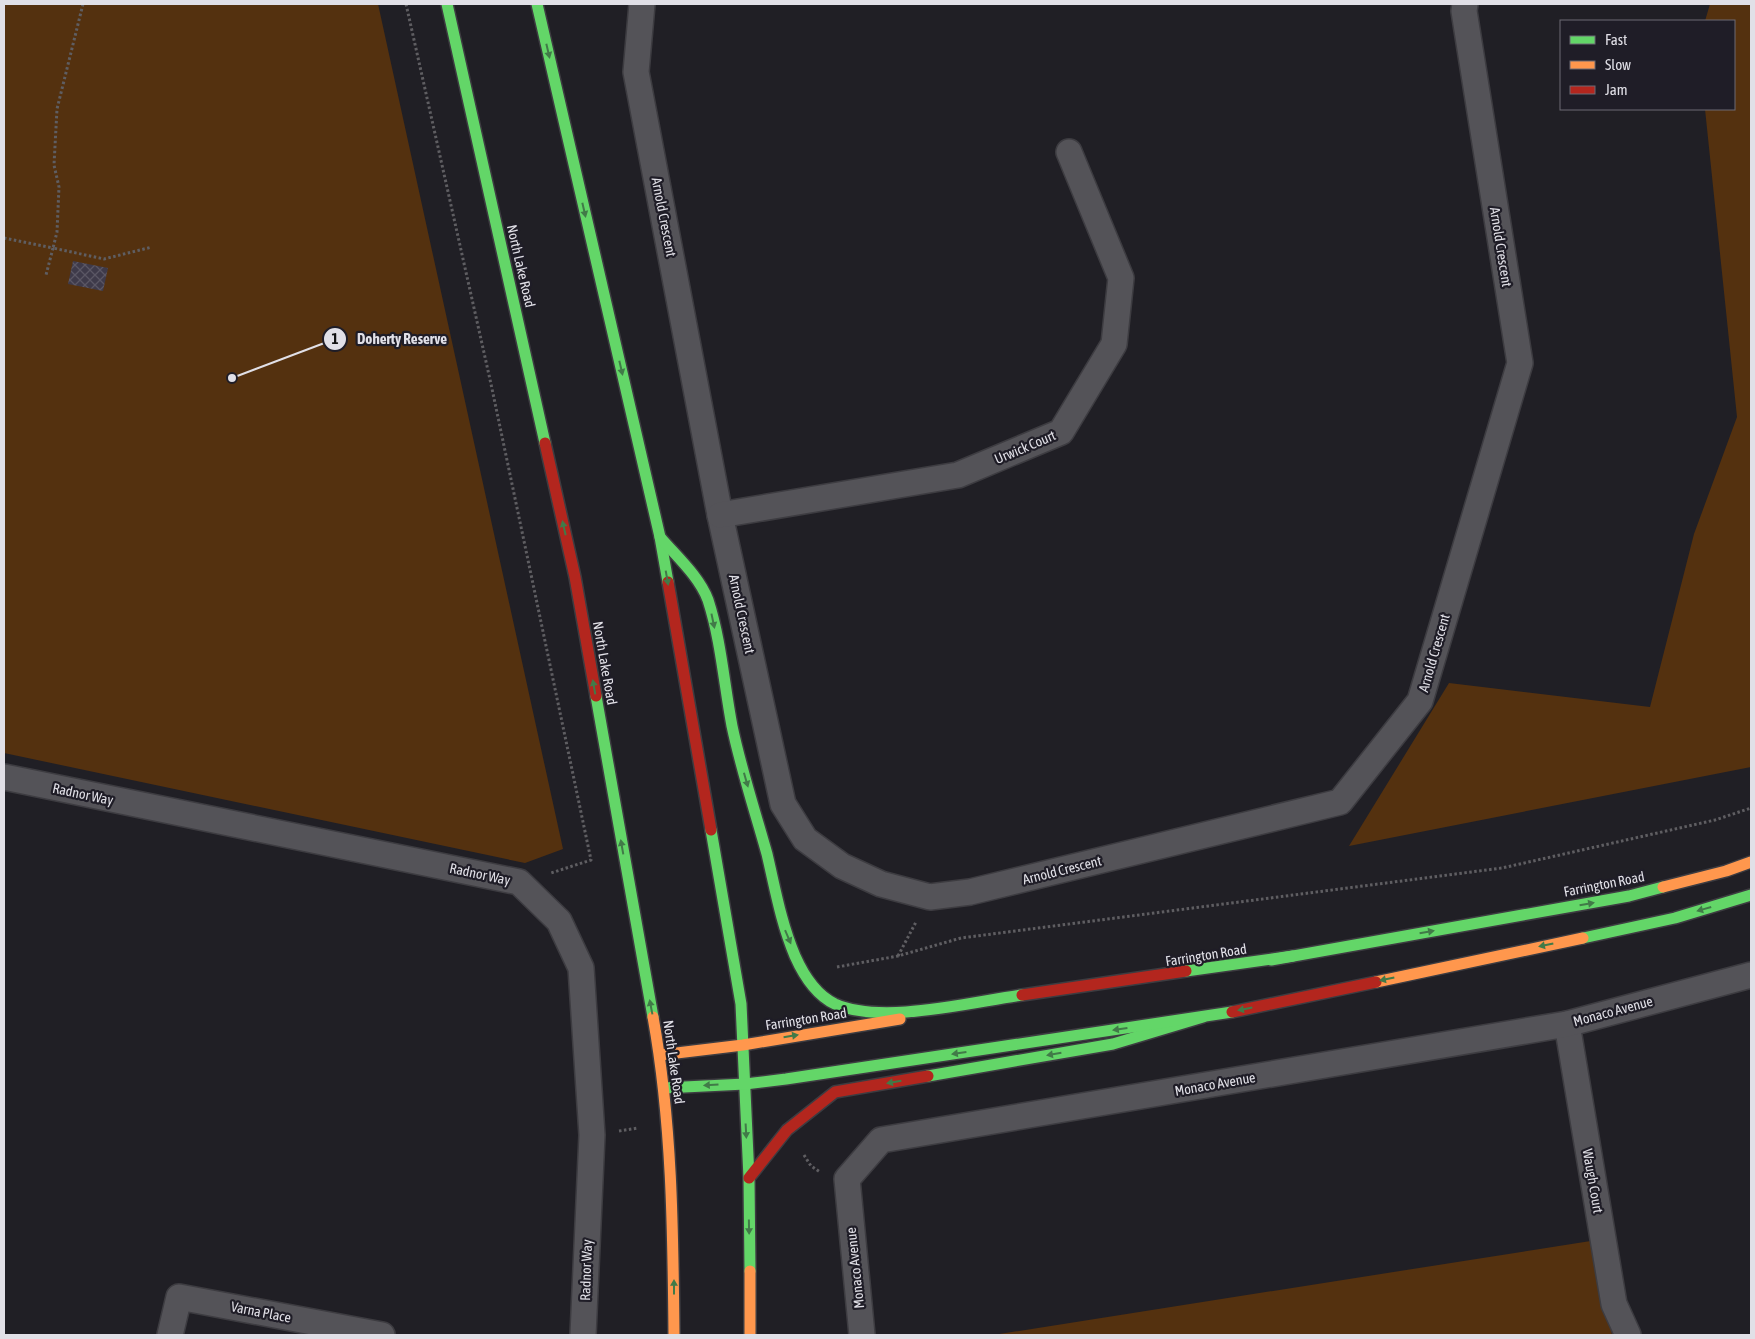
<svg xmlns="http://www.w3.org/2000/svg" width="1755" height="1339" font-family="'Asap Condensed',sans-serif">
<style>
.green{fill:#54310f}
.building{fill:url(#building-cross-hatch)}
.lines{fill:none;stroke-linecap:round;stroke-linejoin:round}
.street-casing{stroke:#3d3c41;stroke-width:28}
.fast-casing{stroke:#3d3c41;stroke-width:14}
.slow-casing{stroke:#3d3c41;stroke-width:14}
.jam-casing{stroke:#3d3c41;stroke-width:14}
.path{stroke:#5f5e62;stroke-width:3;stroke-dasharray:2.5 2.5;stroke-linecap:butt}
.street{stroke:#545358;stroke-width:25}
.fast{stroke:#63d668;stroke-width:11}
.slow{stroke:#ff974d;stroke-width:11}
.jam{stroke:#b3261e;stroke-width:11}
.oneway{fill:#417a48}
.labels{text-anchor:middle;stroke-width:4.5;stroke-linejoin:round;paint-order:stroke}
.street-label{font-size:14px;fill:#e1e0e7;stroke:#1f1d27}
.leader{fill:none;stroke:#e1e0e7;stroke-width:2}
.callout-dot{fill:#e1e0e7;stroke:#1f1d27;stroke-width:2}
.mark-label{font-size:15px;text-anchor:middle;font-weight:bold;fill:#111}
.callout-label{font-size:15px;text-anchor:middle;font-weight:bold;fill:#e1e0e7;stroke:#1f1d27;stroke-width:4.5;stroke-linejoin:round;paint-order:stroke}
</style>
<defs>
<pattern id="building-cross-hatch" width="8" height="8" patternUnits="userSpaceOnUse" patternTransform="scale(1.25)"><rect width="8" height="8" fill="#3e3a4a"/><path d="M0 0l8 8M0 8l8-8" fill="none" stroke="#5a5664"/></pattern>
</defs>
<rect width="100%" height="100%" fill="#201f25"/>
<g class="green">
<polygon points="4,4 378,4 563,849 525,863 4,753"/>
<polygon points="1710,4 1751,4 1751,767 1349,846 1449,683 1650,707 1694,534 1737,417 1705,109 1734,109 1734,21 1705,21"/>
<polygon points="1597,1240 1612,1335 993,1335"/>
</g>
<polygon class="building" points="73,261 108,268 103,291 68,284"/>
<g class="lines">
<defs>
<g id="street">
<polyline points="642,4 636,72 720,515 783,804 805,839 842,866 881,884 930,897 970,892 1340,802 1420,701 1520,363 1464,11 1465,4"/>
<polyline points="720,515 958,475 1061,432 1114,344 1121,278 1069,152"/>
<polyline points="4,777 519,882 559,921 581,968 592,1135 583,1335"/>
<polyline points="1567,1024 1614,1304 1628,1335"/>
<polyline points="170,1335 179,1297 382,1335"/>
<polyline points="862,1335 847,1179 881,1140 1567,1024 1751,975"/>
</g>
<g id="fast">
<polyline points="447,4 545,443"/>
<polyline points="537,4 660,537 668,582"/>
<path d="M660,537C676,556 699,576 708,600C721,640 724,684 732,726C741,769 755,811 767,854C775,888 781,923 795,956C803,974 816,995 835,1004C882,1025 971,1002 1022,995"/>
<polyline points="596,696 653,1017"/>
<polyline points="711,830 741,1004 749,1178 750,1271"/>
<polyline points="1583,938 1675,918 1751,895"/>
<polyline points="1271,960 1629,896 1663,887"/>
<polyline points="1186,971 1293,956"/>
<polyline points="928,1076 1113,1044 1203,1017"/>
<polyline points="664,1088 745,1084 786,1079 1232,1012"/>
</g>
<g id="slow">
<polyline points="1663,887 1726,871 1751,862"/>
<polyline points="1376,982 1583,938"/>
<path d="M653,1017C672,1122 673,1229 674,1335"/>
<polyline points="660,1055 743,1045 900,1019"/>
<polyline points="750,1271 750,1335"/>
</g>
<g id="jam">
<polyline points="545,443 575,577 596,696"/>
<polyline points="668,582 711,830"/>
<polyline points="1022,995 1186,971"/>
<polyline points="1232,1012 1376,982"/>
<polyline points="749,1178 787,1130 835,1092 928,1076"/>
</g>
</defs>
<use href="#street" class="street-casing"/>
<use href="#fast" class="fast-casing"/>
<use href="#slow" class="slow-casing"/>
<use href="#jam" class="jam-casing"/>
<g class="path">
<polyline points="83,4 57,109 54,165 59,187 57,232 53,248 104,259 152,247"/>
<polyline points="406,4 491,384 591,860 551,873"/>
<polyline points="4,238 53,248 46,275"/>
<polyline points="898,956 916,922"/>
<polyline points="837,967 898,956 961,938 1502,868 1715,820 1751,808"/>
<polyline points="619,1131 638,1128"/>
<polyline points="804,1155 811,1166 820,1172"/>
</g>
<use href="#street" class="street"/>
<use href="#fast" class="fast"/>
<use href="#slow" class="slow"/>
<use href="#jam" class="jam"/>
</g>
<defs><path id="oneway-solid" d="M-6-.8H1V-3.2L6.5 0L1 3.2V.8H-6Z" transform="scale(1.25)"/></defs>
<g class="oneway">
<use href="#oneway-solid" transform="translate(548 51) rotate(77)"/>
<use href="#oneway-solid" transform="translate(584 210) rotate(77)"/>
<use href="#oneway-solid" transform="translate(621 368) rotate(77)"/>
<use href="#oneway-solid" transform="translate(564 528) rotate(-103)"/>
<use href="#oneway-solid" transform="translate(667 578) rotate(80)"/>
<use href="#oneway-solid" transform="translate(713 621) rotate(78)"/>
<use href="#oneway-solid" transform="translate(594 687) rotate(-100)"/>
<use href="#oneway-solid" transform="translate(746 780) rotate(74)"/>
<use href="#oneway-solid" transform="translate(622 847) rotate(-100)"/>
<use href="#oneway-solid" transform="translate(1587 904) rotate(-10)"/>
<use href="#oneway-solid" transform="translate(1704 909) rotate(164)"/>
<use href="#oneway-solid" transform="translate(1427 932) rotate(-10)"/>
<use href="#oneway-solid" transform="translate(788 937) rotate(67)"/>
<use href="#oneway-solid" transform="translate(1546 945) rotate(168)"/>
<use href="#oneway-solid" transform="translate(1387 979) rotate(168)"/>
<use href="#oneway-solid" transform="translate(651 1007) rotate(-101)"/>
<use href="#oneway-solid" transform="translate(1245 1009) rotate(169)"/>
<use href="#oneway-solid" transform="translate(1120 1029) rotate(172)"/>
<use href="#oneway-solid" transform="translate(791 1036) rotate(-9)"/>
<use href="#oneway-solid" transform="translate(959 1053) rotate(172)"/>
<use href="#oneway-solid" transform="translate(1054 1054) rotate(170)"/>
<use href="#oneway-solid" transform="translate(894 1082) rotate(170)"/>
<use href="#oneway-solid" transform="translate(711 1085) rotate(177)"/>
<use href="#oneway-solid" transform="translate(746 1131) rotate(87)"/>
<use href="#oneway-solid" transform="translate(749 1227) rotate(89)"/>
<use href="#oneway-solid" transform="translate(674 1287) rotate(-90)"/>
</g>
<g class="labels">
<g class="street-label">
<text transform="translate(664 217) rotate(79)" y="5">Arnold Crescent</text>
<text transform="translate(1501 247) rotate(81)" y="5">Arnold Crescent</text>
<text transform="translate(521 266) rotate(77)" y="5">North Lake Road</text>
<text transform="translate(1025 447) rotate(-23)" y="5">Urwick Court</text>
<text transform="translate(742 614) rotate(78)" y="5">Arnold Crescent</text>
<text transform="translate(1434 653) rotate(-74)" y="5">Arnold Crescent</text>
<text transform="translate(605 663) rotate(80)" y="5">North Lake Road</text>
<text transform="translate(83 794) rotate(12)" y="5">Radnor Way</text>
<text transform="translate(1062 870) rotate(-14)" y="5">Arnold Crescent</text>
<text transform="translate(480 874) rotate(12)" y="5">Radnor Way</text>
<text transform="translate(1604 884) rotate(-11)" y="5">Farrington Road</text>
<text transform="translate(1206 955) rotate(-9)" y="5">Farrington Road</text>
<text transform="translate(1613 1011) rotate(-15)" y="5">Monaco Avenue</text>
<text transform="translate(806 1019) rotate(-9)" y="5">Farrington Road</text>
<text transform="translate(674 1062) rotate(82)" y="5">North Lake Road</text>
<text transform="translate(1215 1084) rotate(-10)" y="5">Monaco Avenue</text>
<text transform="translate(1593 1181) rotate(80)" y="5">Waugh Court</text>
<text transform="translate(855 1268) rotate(-96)" y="5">Monaco Avenue</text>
<text transform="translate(586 1270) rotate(-88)" y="5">Radnor Way</text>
<text transform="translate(261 1312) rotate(11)" y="5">Varna Place</text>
</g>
</g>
<path class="leader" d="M232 378L335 339"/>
<g class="callout-dot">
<circle cx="232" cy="378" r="5"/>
<circle cx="335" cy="339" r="12"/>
</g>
<g class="mark-label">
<text x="335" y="344">1</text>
</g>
<g class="callout-label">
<text x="402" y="344">Doherty Reserve</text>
</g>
<rect width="1755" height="1339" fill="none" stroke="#e1e0e7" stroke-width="10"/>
<rect x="1560" y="20" width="175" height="90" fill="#1f1d27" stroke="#6d6b74"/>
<rect x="1570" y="36" width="25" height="8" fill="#63d668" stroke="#6d6b74"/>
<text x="1605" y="45" font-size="15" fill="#e1e0e7">Fast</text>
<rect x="1570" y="61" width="25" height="8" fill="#ff974d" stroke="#6d6b74"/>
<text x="1605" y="70" font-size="15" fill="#e1e0e7">Slow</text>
<rect x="1570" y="86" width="25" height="8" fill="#b3261e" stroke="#6d6b74"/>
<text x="1605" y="95" font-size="15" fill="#e1e0e7">Jam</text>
</svg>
